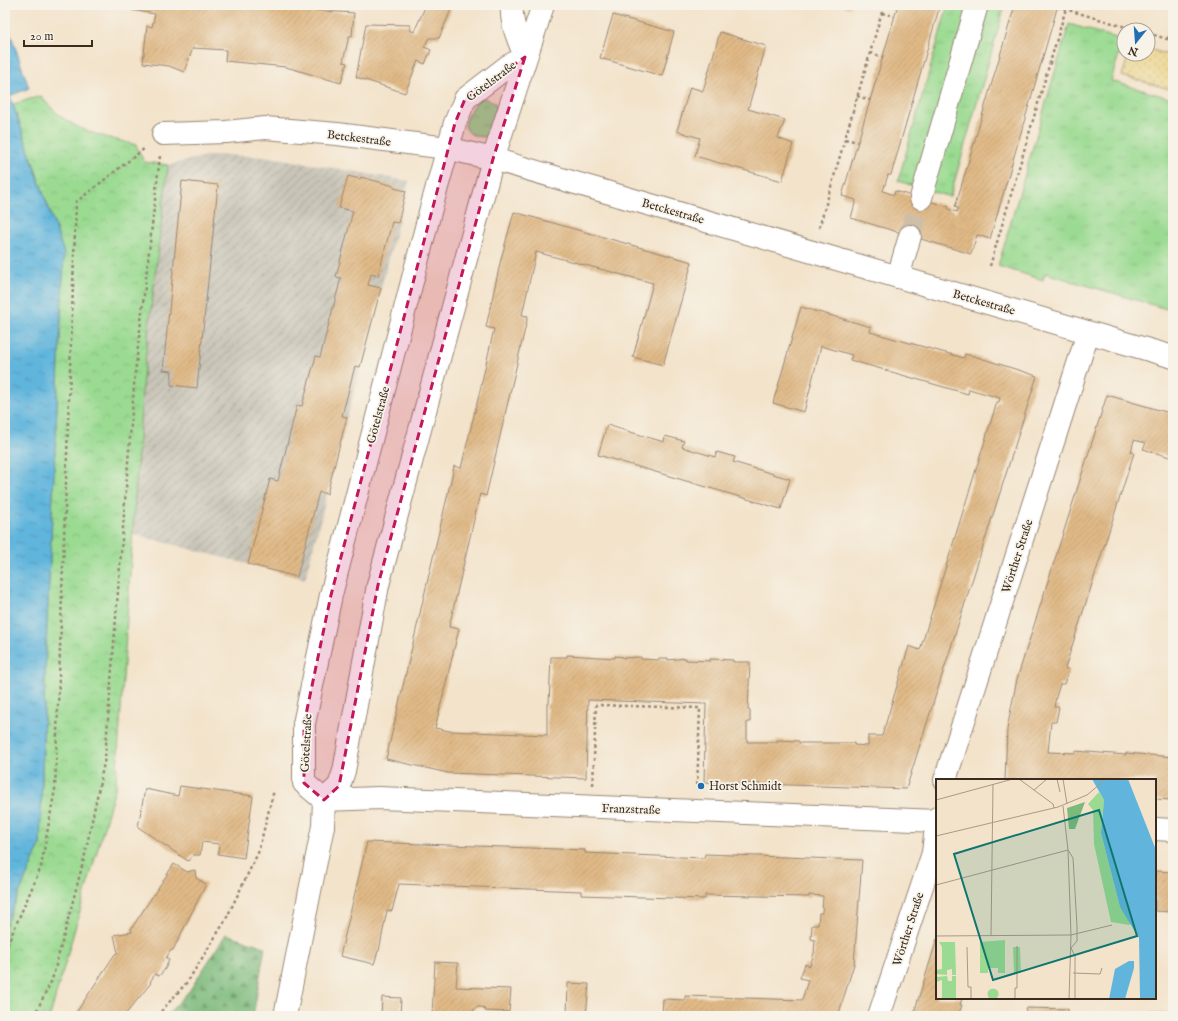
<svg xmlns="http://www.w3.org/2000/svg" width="1178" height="1021" font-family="'IM FELL English',serif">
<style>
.industrial{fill:url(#industrial-furrows)}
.grass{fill:url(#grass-tufts);stroke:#6a8258}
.forest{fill:url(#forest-firs);stroke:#5b724c}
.sand{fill:url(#sand-dots);stroke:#94825e}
.park{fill:url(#park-crowns);stroke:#6a8258}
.water{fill:url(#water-ripples);stroke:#4e707e}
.building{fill:url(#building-hatch)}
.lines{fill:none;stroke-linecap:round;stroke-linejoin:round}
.minor-tunnel{stroke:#cebea8;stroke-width:22;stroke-dasharray:22 11;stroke-linecap:butt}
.minor-casing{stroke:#978674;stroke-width:24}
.path{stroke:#978674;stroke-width:2.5;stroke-dasharray:3 3;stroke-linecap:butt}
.minor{stroke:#fff;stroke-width:22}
.marked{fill:#c2185b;fill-opacity:0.2;stroke:#c2185b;stroke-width:3;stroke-dasharray:8 5;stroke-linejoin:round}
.poi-dot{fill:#1f6fb2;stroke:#f7f3e8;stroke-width:1.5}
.labels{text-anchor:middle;stroke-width:3.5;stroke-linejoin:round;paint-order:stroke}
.street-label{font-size:12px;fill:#3b2a1e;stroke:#f7f3e8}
.poi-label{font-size:12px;fill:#3b2a1e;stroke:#f7f3e8;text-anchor:start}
.inset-road{fill:none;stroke:#a99986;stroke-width:1}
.view{fill:#0f766e;fill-opacity:0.15;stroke:#0f766e;stroke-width:2}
.inset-edge{fill:none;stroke:#3b2a1e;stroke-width:2}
</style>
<defs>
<pattern id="industrial-furrows" width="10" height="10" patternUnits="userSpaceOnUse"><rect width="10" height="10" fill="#c8c4b8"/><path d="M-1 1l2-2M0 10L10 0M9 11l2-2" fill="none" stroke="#a49f95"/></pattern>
<pattern id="grass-tufts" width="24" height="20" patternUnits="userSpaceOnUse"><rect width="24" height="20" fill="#9ada91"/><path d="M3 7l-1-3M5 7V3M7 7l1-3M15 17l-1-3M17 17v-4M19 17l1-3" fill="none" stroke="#86bb7d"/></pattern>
<pattern id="forest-firs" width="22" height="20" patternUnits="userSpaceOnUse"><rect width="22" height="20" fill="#7bba7b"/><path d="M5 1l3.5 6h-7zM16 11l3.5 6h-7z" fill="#669764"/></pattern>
<pattern id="sand-dots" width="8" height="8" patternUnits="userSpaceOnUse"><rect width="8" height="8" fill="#eeda9e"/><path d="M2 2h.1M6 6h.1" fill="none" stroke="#cdbb88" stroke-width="1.8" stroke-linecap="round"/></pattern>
<pattern id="park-crowns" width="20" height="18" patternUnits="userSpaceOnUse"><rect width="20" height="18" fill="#9ada91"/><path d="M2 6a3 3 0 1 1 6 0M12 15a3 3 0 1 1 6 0" fill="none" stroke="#86bb7d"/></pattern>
<pattern id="water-ripples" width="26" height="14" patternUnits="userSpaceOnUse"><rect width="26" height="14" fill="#61b5dd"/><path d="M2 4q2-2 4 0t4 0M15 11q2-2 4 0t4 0" fill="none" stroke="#5193b3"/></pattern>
<pattern id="building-hatch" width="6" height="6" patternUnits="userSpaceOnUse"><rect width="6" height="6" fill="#e0b986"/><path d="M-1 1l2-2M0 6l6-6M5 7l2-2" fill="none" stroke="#c19f73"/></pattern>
</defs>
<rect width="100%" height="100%" fill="#f7f3e8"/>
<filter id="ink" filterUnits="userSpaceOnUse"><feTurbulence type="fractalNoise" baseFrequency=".025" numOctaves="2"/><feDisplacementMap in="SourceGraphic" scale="8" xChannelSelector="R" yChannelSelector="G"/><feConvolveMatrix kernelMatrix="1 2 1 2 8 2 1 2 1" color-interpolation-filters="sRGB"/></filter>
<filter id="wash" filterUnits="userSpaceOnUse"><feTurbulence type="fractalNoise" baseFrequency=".012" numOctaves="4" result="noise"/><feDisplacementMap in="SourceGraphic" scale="16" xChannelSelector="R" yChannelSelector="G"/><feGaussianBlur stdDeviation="0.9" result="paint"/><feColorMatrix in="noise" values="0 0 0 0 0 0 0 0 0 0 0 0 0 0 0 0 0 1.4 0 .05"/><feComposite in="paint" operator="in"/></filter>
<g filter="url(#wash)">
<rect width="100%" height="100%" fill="#f3e3cb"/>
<polygon class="industrial" points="224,155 270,157 409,181 305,579 132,534 143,378 168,165 207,156"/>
<g class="grass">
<polygon points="948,5 1005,5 950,197 898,181"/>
<polygon points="1069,24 1123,40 1111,81 1173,99 1173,311 1045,273 1043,280 998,266"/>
<path d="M484,98L495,103L498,116L490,136C480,138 469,137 465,126L467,116L478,100Z"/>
</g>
<polygon class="forest" points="226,934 265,947 253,1016 166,1016 190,990"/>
<polygon class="sand" points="1148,49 1173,56 1173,90 1122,76 1129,54 1148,54"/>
<path class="park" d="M41,96C68,131 96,134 136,145L144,162L168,165L143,378L116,785L50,1016H5V927L40,845L46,646L64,253L13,104Z"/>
<polygon class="water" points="5,17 29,88 10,96 64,253 46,646 40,845 5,926"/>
<g id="blocks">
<g class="building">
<polygon points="131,5 283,5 295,9 354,13 352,36 349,36 343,62 347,63 341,83 286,67 225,61 226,50 193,48 184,72 169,66 143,63 147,26 152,27 155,14 131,10"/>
<polygon points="426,5 453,5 439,38 429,38 424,47 431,50 425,64 418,61 405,93 356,77 366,24 410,25 410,30 414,32"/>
<polygon points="841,5 851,5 850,8"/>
<polygon points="898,5 940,5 891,175 888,175 883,191 894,195 895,191 949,207 948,209 957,212 958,208 955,207 1015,5 1058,5 990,239 977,235 971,254 851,218 856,200 842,196"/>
<polygon points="613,15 674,32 662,76 600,58"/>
<polygon points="720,32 766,46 748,109 785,120 778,138 793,144 782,181 695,156 700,138 677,131 690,87 703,91"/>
<polygon points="348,176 360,179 361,177 394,186 394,188 406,191 398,223 392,222 378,276 371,274 368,285 381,288 360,367 355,366 342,416 347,417 327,494 319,492 297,577 248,564 270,479 278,481 297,405 302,406 316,356 320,357 341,278 336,277 353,211 339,208"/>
<polygon points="182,181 218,185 197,388 171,385 172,371 163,370"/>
<polygon points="514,212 692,262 663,365 633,357 653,283 536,252 522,315 528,316 486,496 480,494 449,627 459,629 435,728 449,731 547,735 547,704 549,704 551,657 567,657 567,655 615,658 615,656 623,657 623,658 641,657 641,659 658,660 659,658 668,658 668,660 686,658 686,660 710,661 710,659 733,660 733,662 750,662 748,710 750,710 750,722 747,722 747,742 777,742 777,740 799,741 799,743 854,743 854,745 868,746 868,736 882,736 909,646 920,650 997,402 999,402 1000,398 969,389 968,394 850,360 852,355 821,346 804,412 773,403 801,307 871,327 870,332 964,358 965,354 977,357 1037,376 906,789 704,782 706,704 588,700 586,778 448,773 386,759 452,476 454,466 461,468 478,399 494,329 486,327 501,259"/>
<polygon points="1107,395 1173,414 1173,458 1143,449 1146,443 1134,440 1131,452 1134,453 1065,668 1069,670 1064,684 1060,684 1056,697 1054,707 1059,707 1056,722 1051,722 1048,752 1075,753 1075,751 1126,755 1126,753 1173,757 1173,800 1155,799 1155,780 1005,780 1007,729 1017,679"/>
<polygon points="607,425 664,442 665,436 684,441 682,447 715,457 717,452 735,457 733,462 790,479 781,509 598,455"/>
<polygon points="180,786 253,796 244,858 218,854 219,844 202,842 200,855 193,855 188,861 138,827 145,789 178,796"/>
<polygon points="367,842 585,850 585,853 704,858 705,854 862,860 854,964 838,1016 795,1016 796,1014 788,1013 785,1016 707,1014 705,1016 662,1016 663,999 685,1000 685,996 802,1000 808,980 800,978 805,964 810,966 814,953 815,940 811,939 812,925 818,925 819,913 822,913 823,896 809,895 809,897 705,895 705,899 581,895 581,891 399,884 392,911 387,910 379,951 378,951 374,964 340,956"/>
<polygon points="174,864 187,872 195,870 196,878 206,884 173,950 171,950 166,958 169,960 165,969 159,976 155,974 150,982 151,983 124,1016 74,1016 115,954 118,953 114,935 132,932 131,929"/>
<polygon points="1155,871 1173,872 1173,912 1155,911"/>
<polygon points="937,939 937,998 962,998 960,1005 962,1005 958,1016 913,1016"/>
<polygon points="435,962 458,963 456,987 511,989 509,1012 486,1011 482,1007 476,1007 473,1011 472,1016 432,1016"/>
<polygon points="568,983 589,984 586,1016 567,1016"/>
<polygon points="382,997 401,998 400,1016 381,1016"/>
<polygon points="1026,1008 1068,1009 1068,1016 1025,1016"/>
<polygon points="1143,1012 1173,1013 1173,1016 1142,1016"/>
</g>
</g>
</g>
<g filter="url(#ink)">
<use href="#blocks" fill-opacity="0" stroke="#978674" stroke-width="1"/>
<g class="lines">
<polyline class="minor-tunnel" points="910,236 921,198"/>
<defs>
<g id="minor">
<path d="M512,5C510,23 519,40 525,57"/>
<polyline points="163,134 226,132 265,128 337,134 447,148 493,159 1173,357"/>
<polyline points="921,198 977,5"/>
<polyline points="898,277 910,236"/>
<polyline points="945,780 1088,333"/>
<polyline points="324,800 304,783 304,724 331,595 430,212 455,123 465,99 508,66 525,57"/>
<polyline points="324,800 379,798 937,821"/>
<polyline points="1155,829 1173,830"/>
<polyline points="285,1016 323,826 324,800 339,786 344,771 378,585 493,159 543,5"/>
<polyline points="879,1016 933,853 937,818"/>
</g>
</defs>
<use href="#minor" class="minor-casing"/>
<g class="path">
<polyline points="1058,7 1136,30"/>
<polyline points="882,13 894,16"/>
<polyline points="1148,33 1173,41"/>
<polyline points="1168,39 1173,22"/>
<polyline points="870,53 883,57"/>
<polyline points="857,96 870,100"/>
<polyline points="845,139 858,142"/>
<polyline points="819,228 884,5"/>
<polyline points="990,266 1067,5"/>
<polyline points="593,785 596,705 700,708 697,788"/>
<polyline points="5,950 41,867 55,789 76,202 145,148"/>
<polyline points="34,1016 52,980 84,859 105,758 135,373 160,156"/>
<polyline points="157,1016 188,981 225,921 258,853 274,790"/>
</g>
<use href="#minor" class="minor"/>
</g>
</g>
<path class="marked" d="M525,57L493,159L378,585L339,786L324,800L304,783V724L331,595L455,123L465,99Z"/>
<circle class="poi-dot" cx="701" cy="786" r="4"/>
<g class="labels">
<g class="street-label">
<text transform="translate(491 81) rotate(-37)" y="4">Götelstraße</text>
<text transform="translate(359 138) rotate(7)" y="4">Betckestraße</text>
<text transform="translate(673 211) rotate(16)" y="4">Betckestraße</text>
<text transform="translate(984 302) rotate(16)" y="4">Betckestraße</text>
<text transform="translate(378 415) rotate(-75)" y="4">Götelstraße</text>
<text transform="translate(1017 556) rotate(-72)" y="4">Wörther Straße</text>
<text transform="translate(306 743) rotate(-87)" y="4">Götelstraße</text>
<text transform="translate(631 809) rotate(2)" y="4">Franzstraße</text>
<text transform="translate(908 929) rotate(-72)" y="4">Wörther Straße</text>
</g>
<g class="poi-label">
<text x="709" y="790">Horst Schmidt</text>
</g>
</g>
<g transform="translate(936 779)">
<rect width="220" height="220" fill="#f3e3cb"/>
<path d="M69,161V194H62V189H52V194H44V163ZM3,163H19L20,196H16V190L11,191V196L0,195V191L6,190V168ZM77,168H84L85,194H78ZM11,197L12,202H16V197H20V220H6V201L0,203V198ZM51.5 215a5.5 5.5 0 1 1 11 0a5.5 5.5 0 1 1-11 0Z" fill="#9ada91"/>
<path d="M149,23L139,50H133L131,29Z" fill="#7bba7b"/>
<path d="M163,13L168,21L165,54L184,128L196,144L193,146L175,143L158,65L157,31L152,25Z" fill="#9ada91"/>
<path d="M156,0H192L220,71V220H204L203,159L184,128L165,54L168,21ZM193,182H198V189L189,220H173L179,190Z" fill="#61b5dd"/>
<path class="inset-road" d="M83,0L117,25L118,29M121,0L124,13M127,0L131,25M98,11L111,0M0,21L77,0M127,27L132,71L135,156L133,220M0,57L122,28L151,16L170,0M132,71L137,79L141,147V162L135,169M0,106L132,71M0,157L135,156L176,146M55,157L57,5M31,168L32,208H35V220M135,169L139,177V220M137,194L164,195L166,189M79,220V209H81V167"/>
<path class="view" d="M163,31L201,157L57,201L18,75Z"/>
<rect width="220" height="220" class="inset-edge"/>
</g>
<rect width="1178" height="1021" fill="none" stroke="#f7f3e8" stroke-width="20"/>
<g transform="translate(1136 42) rotate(197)"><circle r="19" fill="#f7f3e8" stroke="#aca397"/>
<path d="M0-3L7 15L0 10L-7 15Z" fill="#1f6fb2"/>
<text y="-6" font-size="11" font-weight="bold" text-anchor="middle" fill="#3b2a1e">N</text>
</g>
<path d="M24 40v6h68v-6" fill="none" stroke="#3b2a1e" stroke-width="2"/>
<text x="30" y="40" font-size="12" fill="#3b2a1e" stroke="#f7f3e8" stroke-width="3" paint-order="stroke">20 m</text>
</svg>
